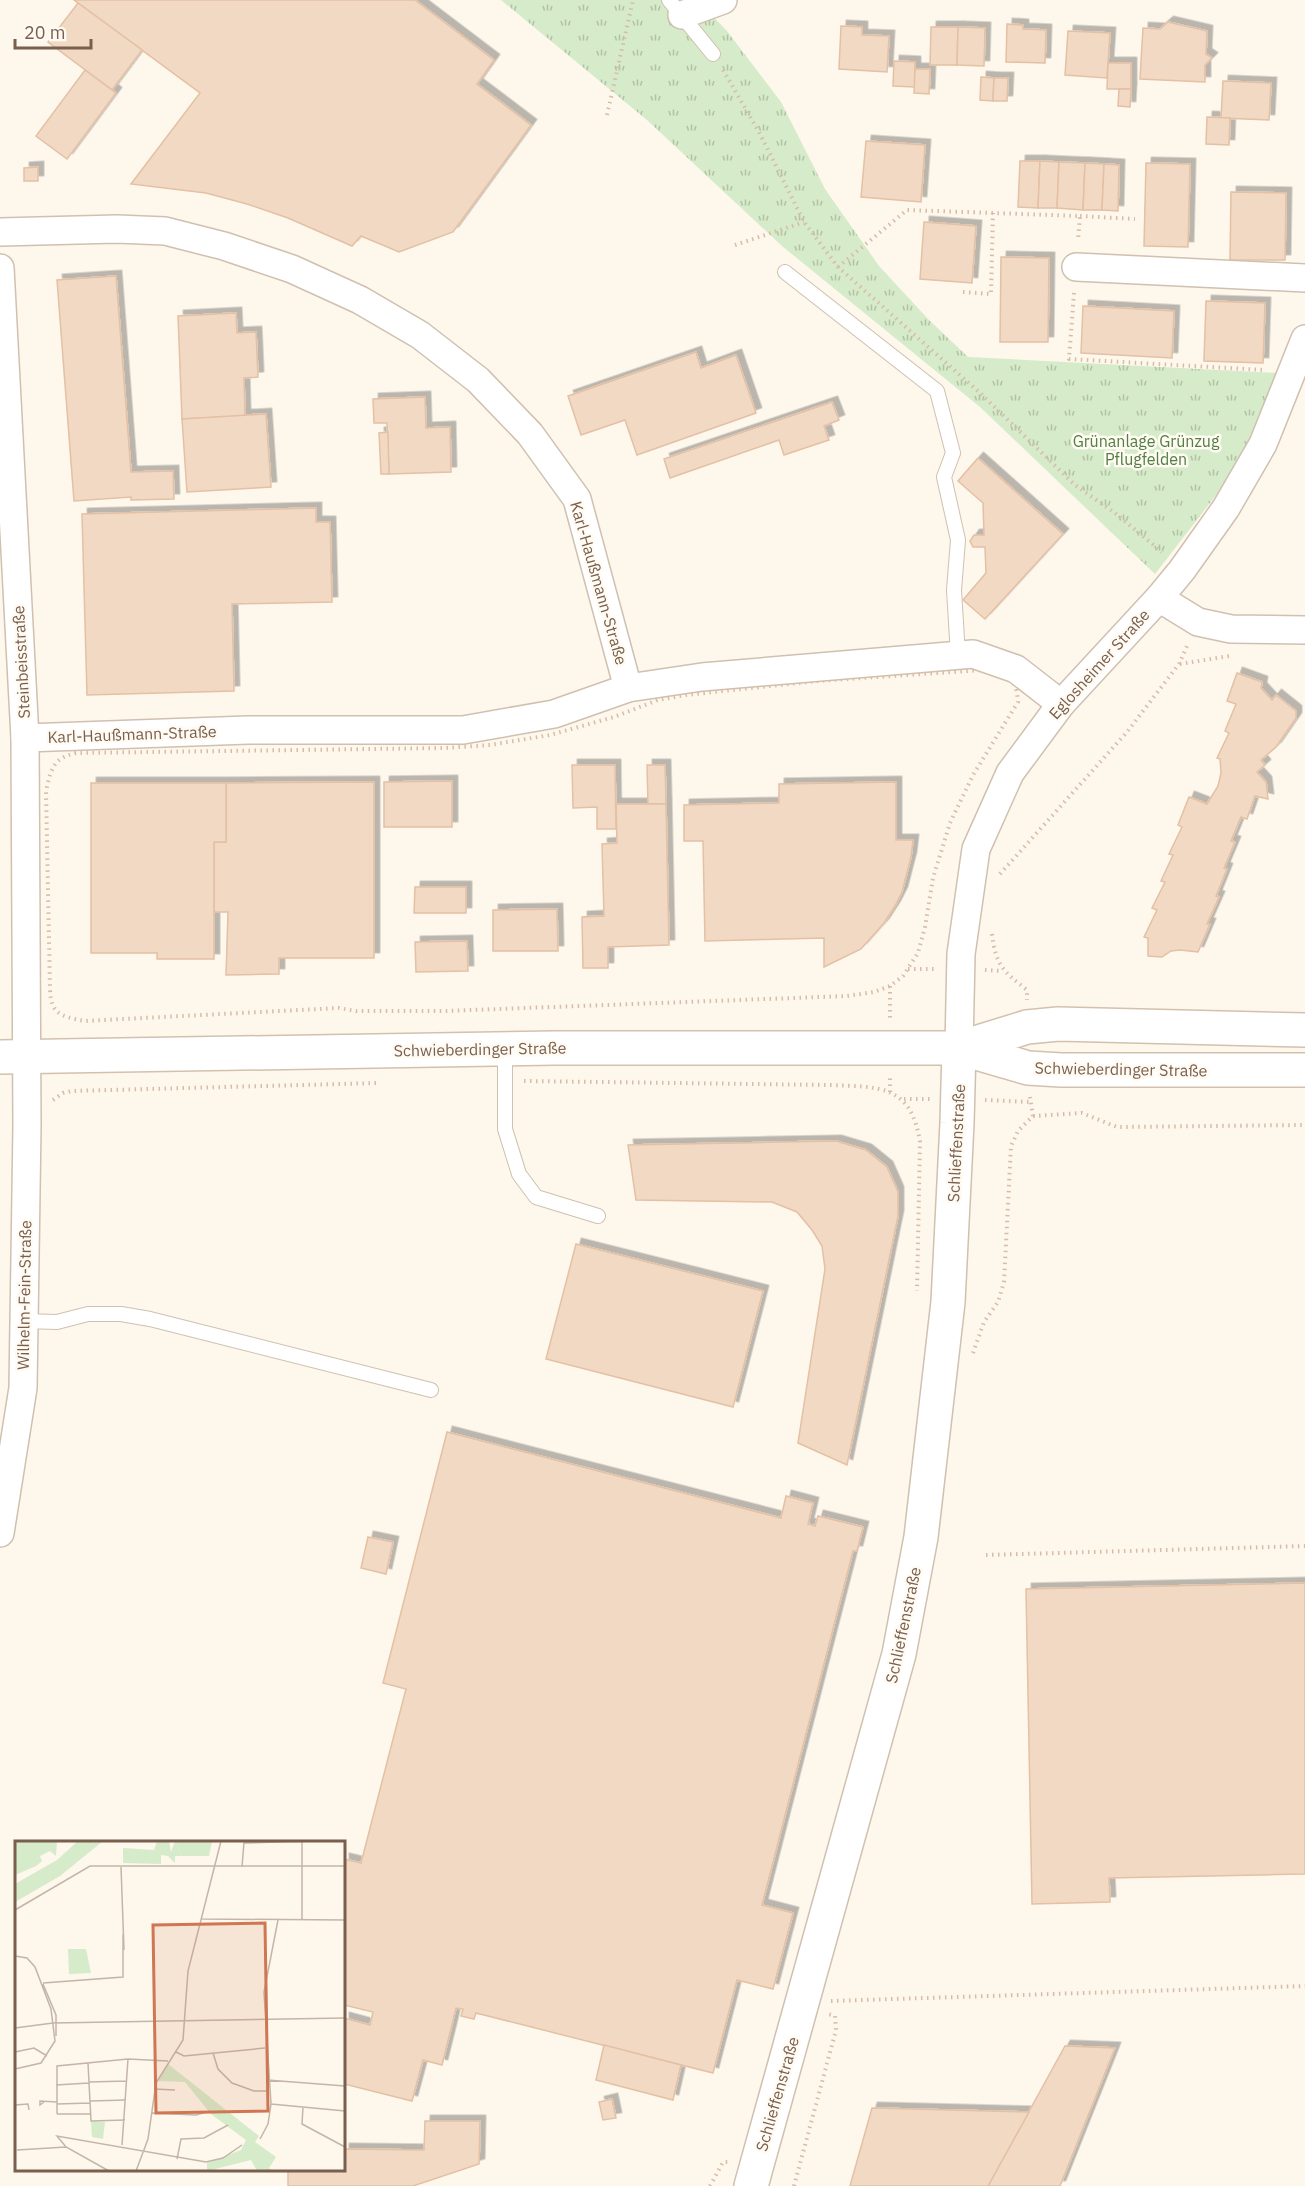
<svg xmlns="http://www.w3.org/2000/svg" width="1305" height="2186" font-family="'IBM Plex Sans',sans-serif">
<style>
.park{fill:url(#park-tufts)}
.building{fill:#f2d9c3;stroke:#e4c0a4;stroke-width:1.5;filter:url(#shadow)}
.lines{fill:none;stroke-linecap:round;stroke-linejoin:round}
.service-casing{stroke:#d0c0b0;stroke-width:16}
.minor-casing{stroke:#d0c0b0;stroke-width:30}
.tertiary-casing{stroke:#d0c0b0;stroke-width:36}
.secondary-casing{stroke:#d3c1ae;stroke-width:36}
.path{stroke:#d8bca6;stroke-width:4;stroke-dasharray:1.5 4.5;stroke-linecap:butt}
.service{stroke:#fff;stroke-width:14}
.minor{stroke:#fff;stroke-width:27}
.tertiary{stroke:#fff;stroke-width:33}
.secondary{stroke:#fff;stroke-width:33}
.labels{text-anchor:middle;stroke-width:5;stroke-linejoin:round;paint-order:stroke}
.park-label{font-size:16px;fill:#537e45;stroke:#fffbf3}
.street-label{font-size:16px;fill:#795f4e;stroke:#fffbf3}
.inset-road{fill:none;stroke:#c4b5a8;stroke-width:1.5}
.view{fill:#cf7653;fill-opacity:0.15;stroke:#cf7653;stroke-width:3}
.inset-edge{fill:none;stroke:#795f4e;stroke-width:3}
</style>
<defs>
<pattern id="park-tufts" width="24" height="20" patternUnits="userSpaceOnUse" patternTransform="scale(1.5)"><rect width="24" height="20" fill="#d5ebc9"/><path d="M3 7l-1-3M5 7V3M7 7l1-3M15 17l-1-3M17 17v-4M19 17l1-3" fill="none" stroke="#b2c2a5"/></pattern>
<filter id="shadow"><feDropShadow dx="5.5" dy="-5.5" stdDeviation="0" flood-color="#0004"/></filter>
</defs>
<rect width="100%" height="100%" fill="#fdf7ec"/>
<polygon class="park" points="501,0 697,0 727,31 781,102 825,189 879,266 928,319 968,357 1279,373 1237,468 1155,574 980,407 782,246 647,120"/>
<g class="building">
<polygon points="74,0 415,0 494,60 477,84 531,125 453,232 399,252 361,236 352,246 288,218 247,204 206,193 131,184 200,93"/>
<polygon points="78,3 142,50 112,90 48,42"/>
<polygon points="1168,22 1207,31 1206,54 1212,58 1205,65 1205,82 1140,79 1143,28 1160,29"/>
<polygon points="1007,24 1023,25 1023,29 1046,30 1045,63 1006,62"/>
<polygon points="841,26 862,27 862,35 889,36 887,72 839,69"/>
<polygon points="931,27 958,27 957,65 930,65"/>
<polygon points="958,27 985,28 984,66 957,65"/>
<polygon points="1068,31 1110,33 1107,78 1065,75"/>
<polygon points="894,61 915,62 915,87 893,86"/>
<polygon points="1108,63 1131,63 1131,89 1107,89"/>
<polygon points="915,69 930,69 929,94 914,93"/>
<polygon points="85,70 116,93 67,159 36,136"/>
<polygon points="981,77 994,78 993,101 980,100"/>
<polygon points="994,78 1008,78 1007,101 993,101"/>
<polygon points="1223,81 1271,83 1269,120 1221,118"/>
<polygon points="1119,89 1131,89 1130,107 1118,106"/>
<polygon points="1207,117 1230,118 1229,145 1206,144"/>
<polygon points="866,141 925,145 921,202 861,197"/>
<polygon points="1020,161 1040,161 1038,208 1018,207"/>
<polygon points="1040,161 1059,162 1057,208 1038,208"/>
<polygon points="1059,162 1085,163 1083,210 1057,208"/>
<polygon points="1085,163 1104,164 1102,210 1083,210"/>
<polygon points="1146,163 1190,164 1188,247 1144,246"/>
<polygon points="1104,164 1119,165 1118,211 1102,210"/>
<polygon points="38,167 38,181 24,181 24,168"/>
<polygon points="1231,192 1286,193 1285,260 1230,260"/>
<polygon points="924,222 976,226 972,283 920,279"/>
<polygon points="1001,257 1049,258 1048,342 1000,342"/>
<polygon points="116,276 131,472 173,471 174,499 131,500 131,497 74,501 57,280"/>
<polygon points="1206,301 1265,303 1263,363 1204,361"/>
<polygon points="1083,306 1174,311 1172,358 1081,353"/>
<polygon points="236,313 237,333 256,332 258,377 244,378 245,416 182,419 178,316"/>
<polygon points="696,352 701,368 736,355 756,413 637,455 625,420 581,435 568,396"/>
<polygon points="425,397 426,428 450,427 451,472 389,474 387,423 374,423 373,399"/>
<polygon points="832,402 839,420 824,426 829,440 784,455 779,440 670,478 664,459"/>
<polygon points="266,414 271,487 187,492 182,419"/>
<polygon points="388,432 389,474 381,474 379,433"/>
<polygon points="978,458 1063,534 985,619 963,600 986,573 985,547 973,547 970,541 974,535 984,535 983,503 958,481"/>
<polygon points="316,508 316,522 330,522 332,602 232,604 234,691 87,695 82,514"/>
<polygon points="1237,673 1262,682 1261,688 1272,700 1276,695 1296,711 1296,718 1276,747 1261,760 1265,765 1257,772 1266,782 1268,799 1255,796 1247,819 1241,817 1231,841 1235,842 1224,868 1227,869 1216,896 1219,897 1207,924 1210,924 1198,952 1180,950 1171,951 1162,957 1148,956 1148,938 1144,937 1157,910 1152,908 1165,882 1161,881 1173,855 1169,854 1182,827 1178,825 1189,797 1207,804 1218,786 1221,773 1220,759 1217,758 1229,733 1225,731 1236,704 1227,701"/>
<polygon points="572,765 615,765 616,829 597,829 597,807 573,808"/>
<polygon points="647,765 665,765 666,804 648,804"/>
<polygon points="452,781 452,827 384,827 384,782"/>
<polygon points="374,782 374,958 279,958 279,974 226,975 228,912 214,912 214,842 226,842 226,783"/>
<polygon points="896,782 896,840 913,840 911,857 902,892 895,906 884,923 861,949 824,967 824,938 705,941 703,841 684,841 684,805 779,803 779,784"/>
<polygon points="91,783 226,783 226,842 214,842 214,959 157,959 157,953 91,953"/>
<polygon points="616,804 666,804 669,945 608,947 608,968 583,968 582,917 604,916 602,844 617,843"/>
<polygon points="415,887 466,887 466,913 414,913"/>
<polygon points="557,909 558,951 493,951 493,910"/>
<polygon points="467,941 468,971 416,972 415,942"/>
<polygon points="836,1141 866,1150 887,1167 898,1192 898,1216 847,1465 798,1443 825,1269 822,1246 812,1230 797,1212 772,1202 636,1200 628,1145"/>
<polygon points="576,1244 763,1291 733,1407 546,1359"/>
<polygon points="447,1432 781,1518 786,1496 813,1503 808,1524 815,1526 818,1516 863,1527 857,1551 853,1551 762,1905 793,1913 773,1989 737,1980 713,2073 476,2013 474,2019 461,2016 463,2009 456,2008 442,2065 423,2060 412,2101 344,2084 344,2018 370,2025 373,2012 344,2005 344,1859 361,1863 406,1689 383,1683"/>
<polygon points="368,1537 393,1542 386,1574 361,1568"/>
<polygon points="1305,1583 1305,1874 1109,1878 1110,1902 1032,1904 1026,1589"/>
<polygon points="604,2045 681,2065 673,2100 596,2080"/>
<polygon points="1065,2046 1115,2048 1060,2186 988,2186"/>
<polygon points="612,2099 616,2118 603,2120 599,2102"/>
<polygon points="872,2108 1029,2112 988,2186 850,2186"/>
<polygon points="425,2121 480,2121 479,2164 413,2186 288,2186 288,2170 344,2170 344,2149 424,2150"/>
</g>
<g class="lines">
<defs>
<g id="service">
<polyline points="669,0 713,54"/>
<polyline points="785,272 937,391 953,453 944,477 958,540 954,590 958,655"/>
<polyline points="505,1049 505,1129 519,1174 536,1197 598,1216"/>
<polyline points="24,1321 57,1322 88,1314 121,1314 150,1319 431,1390"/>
</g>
<g id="minor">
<polyline points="682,15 723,0"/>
<polyline points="0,232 117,229 165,231 224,246 292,269 360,300 420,335 478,380 530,434 577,499 628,688"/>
<polyline points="1076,267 1305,278"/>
<polyline points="0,268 25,738 27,1126 23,1388 0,1533"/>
<polyline points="1159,598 1198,622 1231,629 1305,630"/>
<polyline points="25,738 248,730 463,730 554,714 628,688 702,677 973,654 1016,669 1061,704"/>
<polyline points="959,1048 961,954 976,849 1010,773 1061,704 1159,598 1182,570 1226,508 1263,444 1305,339"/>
</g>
<polyline id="tertiary" points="751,2186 899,1654 921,1537 948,1302 957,1123 959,1048"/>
<g id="secondary">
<polyline points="959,1048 1028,1068 1061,1070 1305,1070"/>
<polyline points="0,1057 555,1048 959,1048 1027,1027 1058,1024 1305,1030"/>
</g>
</defs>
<use href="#service" class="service-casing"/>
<use href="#minor" class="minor-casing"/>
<use href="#tertiary" class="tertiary-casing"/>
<use href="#secondary" class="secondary-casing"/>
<g class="path">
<polyline points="723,70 759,132 804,222 838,267 979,392 1075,485 1115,513 1162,552"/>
<polyline points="607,115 633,0"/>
<polyline points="1080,216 1135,219"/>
<polyline points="735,245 804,222"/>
<polyline points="838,267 907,210 1080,216 1078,241"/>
<polyline points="963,292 991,294 993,213"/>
<polyline points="1074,293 1069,359 1264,370"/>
<polyline points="1180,664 1229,656"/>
<path d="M983,670C1008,672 1016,676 1018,702L973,775L950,823L933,878L925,927L918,953L903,976L890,986L874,992L847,996L445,1011H356L339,1008L84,1021C61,1016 51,1015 50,989L46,791C51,769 53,758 76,753L445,748L490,745L550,735L614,717L658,700L686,695L817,681Z"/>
<polyline points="1000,874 1127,732 1179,664 1187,646"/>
<path d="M992,934C996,966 1003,971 1027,990V1000"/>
<polyline points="908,969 936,969"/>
<polyline points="985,970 1003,971"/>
<polyline points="890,986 890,1018"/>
<path d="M524,1081L829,1085C879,1087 911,1084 920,1142L917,1291"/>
<polyline points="890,1092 890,1077"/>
<polyline points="904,1099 930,1099"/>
<polyline points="53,1100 63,1093 72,1091 379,1083"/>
<polyline points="985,1100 1030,1102"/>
<polyline points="1033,1116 1082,1113 1117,1127 1305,1125"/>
<polyline points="973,1353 984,1322 998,1302 1004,1282 1011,1146 1018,1131 1033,1116 1030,1097"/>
<polyline points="986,1555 1305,1546"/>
<polyline points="831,2001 1305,1986"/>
<polyline points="710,2186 723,2162 728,2162"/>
<polyline points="794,2186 836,2030 835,2016 828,2014"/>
</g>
<use href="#service" class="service"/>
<use href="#minor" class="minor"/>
<use href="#tertiary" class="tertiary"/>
<use href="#secondary" class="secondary"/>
</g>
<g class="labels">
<g class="park-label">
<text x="1146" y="447">Grünanlage Grünzug<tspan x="1146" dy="18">Pflugfelden</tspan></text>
</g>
<g class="street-label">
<text transform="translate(599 583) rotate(74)" y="6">Karl-Haußmann-Straße</text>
<text transform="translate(21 662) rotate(-93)" y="6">Steinbeisstraße</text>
<text transform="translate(1099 664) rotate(-48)" y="6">Eglosheimer Straße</text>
<text transform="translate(132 734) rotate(-2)" y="6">Karl-Haußmann-Straße</text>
<text transform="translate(480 1049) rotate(-1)" y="6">Schwieberdinger Straße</text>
<text transform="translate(1121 1069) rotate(1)" y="6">Schwieberdinger Straße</text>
<text transform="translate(956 1143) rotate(-87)" y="6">Schlieffenstraße</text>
<text transform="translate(24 1295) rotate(-89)" y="6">Wilhelm-Fein-Straße</text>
<text transform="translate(903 1625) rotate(-78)" y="6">Schlieffenstraße</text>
<text transform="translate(777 2094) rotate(-74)" y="6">Schlieffenstraße</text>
</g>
</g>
<g transform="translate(15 1841)">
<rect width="330" height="330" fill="#fdf7ec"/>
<path d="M160,0H197L194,15H167ZM53,108H71L76,132L54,133Z" fill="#d5ebc9"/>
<path d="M0,0H42L41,15L35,10L25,15L27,20L21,25L0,34ZM142,0H154L156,11L160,0L167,15H160V22L153,15L146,14V23L108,22V7L139,9Z" fill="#d5ebc9"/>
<path d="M153,223L244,295L240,301L261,316L254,327L258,330H242L236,319L192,330V322L226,309L231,299L196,273L170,241L143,240ZM76,280L90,281L88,298L77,296Z" fill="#d5ebc9"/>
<path d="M63,0H88L45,35L0,61V43L42,19Z" fill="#d5ebc9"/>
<path class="inset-road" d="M287,1V79M229,2L295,0M106,26L109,109M227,26L229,1M0,69L75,25H330M187,78L330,79M0,115L12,117L20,126L36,168L40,200L26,222L0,228M28,142L108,136V93M28,143L41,174V195M0,187L38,182L330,177M0,211L19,207L32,215M161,211L169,215L250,207M198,212L203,228L217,242L239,250H253M73,222L76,280L110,279M252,239L330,245M74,241L112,240M41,244L74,242M139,248L160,249M75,260L111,259M29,261L25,264V260L42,261M42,263L75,262M256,263L330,270M288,266L287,283L330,306M0,269V264L13,263L14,269M136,272L181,274L195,270M42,273V225L113,218L153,220M42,273H76M245,298L253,283L256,263L249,151L263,79M107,304L113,218M2,309L51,306M162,318L166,298L189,297L213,284M94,330L51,306L42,295L191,321L208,317L227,304M121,330L133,298L141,242L168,199L173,130L206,0"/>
<path class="view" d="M250,82L253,270L141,272L138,84Z"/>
<rect width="330" height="330" class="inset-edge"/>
</g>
<path d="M15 39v9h76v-9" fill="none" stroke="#795f4e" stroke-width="3"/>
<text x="24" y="39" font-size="18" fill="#795f4e" stroke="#fffbf3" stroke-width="4.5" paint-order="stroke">20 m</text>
</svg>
